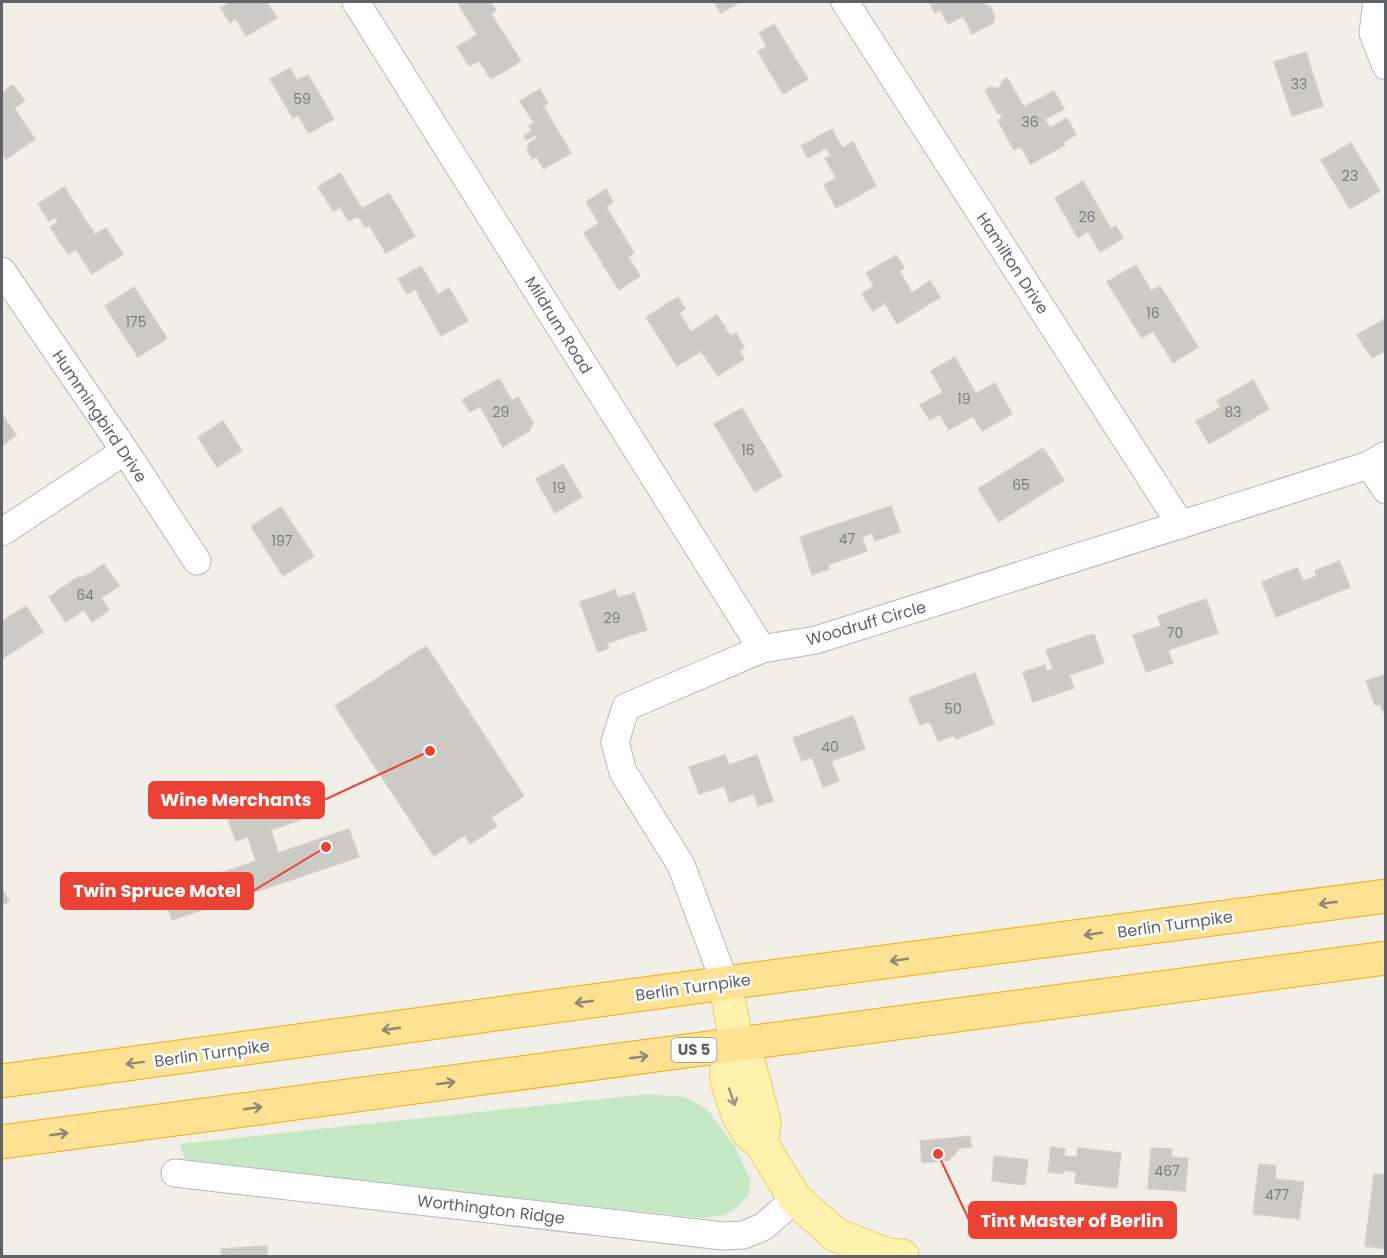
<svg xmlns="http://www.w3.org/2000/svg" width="1387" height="1258" font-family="Poppins,sans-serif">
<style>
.green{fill:#c5e8c5}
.building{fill:#cccac5;stroke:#d6d1c6;stroke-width:1.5}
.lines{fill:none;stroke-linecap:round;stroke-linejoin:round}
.minor-casing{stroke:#b5b8bc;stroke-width:29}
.major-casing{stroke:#f2c960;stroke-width:35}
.highway-casing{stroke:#f9ab00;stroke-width:35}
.minor{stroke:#fff;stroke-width:27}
.major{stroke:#fff2af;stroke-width:33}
.highway{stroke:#fde293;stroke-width:33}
.oneway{stroke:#8e8975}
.oneway2{stroke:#979581}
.labels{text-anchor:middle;stroke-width:5;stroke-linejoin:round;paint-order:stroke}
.number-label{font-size:14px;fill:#7a7d7f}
.shield{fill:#fff;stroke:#8f9295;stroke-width:1.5}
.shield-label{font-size:15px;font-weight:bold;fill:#5f6368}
.street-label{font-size:16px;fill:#5f6368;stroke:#fff}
.leader{fill:none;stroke:#ea4335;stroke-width:2}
.callout-dot{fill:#ea4335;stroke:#fff;stroke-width:2}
.callout{fill:#ea4335;stroke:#ea4335;stroke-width:2}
.callout-label{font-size:18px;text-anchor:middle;font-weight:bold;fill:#fff}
</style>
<rect width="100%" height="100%" fill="#f1efe8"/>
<polygon class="green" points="648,1094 684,1097 707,1109 734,1145 751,1181 749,1193 739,1206 725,1215 704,1218 187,1165 180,1144"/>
<g class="building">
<polygon points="225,2 267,2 277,18 246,36 236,19 230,23 221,8 227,5"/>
<polygon points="460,2 490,2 496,10 491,14 521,61 491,79 479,61 469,66 457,47 477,35 458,3"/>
<polygon points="714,2 740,2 721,13"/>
<polygon points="929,2 984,2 986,5 990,6 995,17 993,23 972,34 963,16 948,24 940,10 935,13"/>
<polygon points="774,24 808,79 783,94 758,52 767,46 759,33"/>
<polygon points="1306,52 1323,106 1292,116 1274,62"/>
<polygon points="290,68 297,81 308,75 334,119 309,133 298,115 293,118 270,79"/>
<polygon points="1007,78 1024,107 1054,91 1064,109 1045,119 1050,128 1067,118 1076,135 1063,142 1065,145 1031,164 1021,147 1014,150 998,121 1002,117 1000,113 998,114 985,90 991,87 999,89 1002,81"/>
<polygon points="13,85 25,101 14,108 35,139 6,159 2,152 2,93"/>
<polygon points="540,89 548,103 543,106 571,153 544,169 537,157 532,159 527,150 529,143 537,138 535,135 527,140 524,136 532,131 529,126 534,123 520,101"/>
<polygon points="832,129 842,148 853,142 876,186 836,208 824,185 836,178 825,158 831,156 826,148 808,158 801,146"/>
<polygon points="1351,143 1380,191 1350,209 1321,160"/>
<polygon points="340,173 362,209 389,193 415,236 386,253 369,225 365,227 358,216 349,221 340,207 333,211 318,187"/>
<polygon points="1083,181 1111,229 1116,226 1123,238 1100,252 1088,231 1078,238 1055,198"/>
<polygon points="64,187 95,235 106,228 123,254 92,274 76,249 68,254 50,227 58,222 55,217 49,221 38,204"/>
<polygon points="606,189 613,202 606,207 634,253 628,257 640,276 619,290 584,233 599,223 586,202"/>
<polygon points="896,255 904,268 899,271 912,293 930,281 940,297 897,324 885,303 873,311 862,294 874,286 866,273"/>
<polygon points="1136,265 1151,291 1160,286 1198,347 1173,363 1153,331 1142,338 1107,282"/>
<polygon points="421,266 438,295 449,288 468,321 441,336 415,289 407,294 398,279"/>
<polygon points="134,287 166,337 165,340 138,357 105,306"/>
<polygon points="678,297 685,309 679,313 691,332 717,315 730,336 736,333 744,347 739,351 744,359 718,376 701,351 677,366 646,317"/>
<polygon points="1386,318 1386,350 1372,358 1357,335"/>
<polygon points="955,357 976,394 995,383 1012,414 982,431 973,416 949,430 940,414 930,420 920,405 943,392 931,371"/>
<polygon points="499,379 512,401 518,397 533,423 529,431 503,447 480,406 470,412 462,400"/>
<polygon points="1253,380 1269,409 1209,444 1196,421 1221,407 1217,401"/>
<polygon points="742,408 782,476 755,492 714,424"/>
<polygon points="2,414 16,435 2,446"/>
<polygon points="223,421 242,451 217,467 198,437"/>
<polygon points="1043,448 1064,480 999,522 978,489"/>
<polygon points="563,464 582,497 555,513 536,479"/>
<polygon points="891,506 900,532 875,541 872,533 862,537 867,551 828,565 829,569 812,575 800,537"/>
<polygon points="281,507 314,556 283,576 252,528 253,525"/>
<polygon points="1339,561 1350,587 1276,617 1262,582 1297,568 1303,581 1317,576 1315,571"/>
<polygon points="104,564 119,586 101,598 109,610 92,622 84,610 66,622 49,597 78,577 84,577"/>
<polygon points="615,590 618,598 634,593 647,630 607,643 609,648 598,652 580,602"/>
<polygon points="1206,599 1218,633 1168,650 1173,663 1146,672 1133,635 1161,626 1158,616"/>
<polygon points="26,606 43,632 2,659 2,621"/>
<polygon points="1094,634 1104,663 1069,675 1074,688 1033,702 1023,672 1045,665 1047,671 1053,669 1046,650"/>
<polygon points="426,646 524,796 491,818 497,826 470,844 465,835 434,856 335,706"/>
<polygon points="975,673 994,724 956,739 955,735 938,741 930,722 920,725 909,698"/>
<polygon points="1386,674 1386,718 1380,704 1375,705 1366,681"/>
<polygon points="853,716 865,749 831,761 839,781 823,787 812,757 802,761 793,738"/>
<polygon points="725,755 729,765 757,755 773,801 758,806 754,794 730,802 724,786 699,794 689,767"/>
<polygon points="288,784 300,820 271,830 278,853 349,829 359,857 172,920 163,893 256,861 248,837 236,841 223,806"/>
<polygon points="2,888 9,901 2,905"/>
<polygon points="970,1136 971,1147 960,1148 949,1160 922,1163 920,1141"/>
<polygon points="1051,1147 1065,1149 1064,1156 1077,1157 1078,1148 1121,1153 1117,1188 1075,1183 1076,1172 1063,1170 1063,1174 1048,1172"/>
<polygon points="1151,1148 1172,1149 1171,1157 1188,1158 1185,1191 1148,1189"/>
<polygon points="994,1156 1028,1160 1025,1185 992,1181"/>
<polygon points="1259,1164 1276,1166 1275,1179 1304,1182 1299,1219 1253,1214"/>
<polygon points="1374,1174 1386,1175 1386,1249 1365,1246"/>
<polygon points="267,1246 267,1256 222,1256 221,1249"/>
</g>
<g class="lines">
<defs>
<g id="minor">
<polyline points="356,2 762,649"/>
<polyline points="845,2 1181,525"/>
<polyline points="1377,2 1373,33 1386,66"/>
<polyline points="2,271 125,451 197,561"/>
<polyline points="1369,465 1386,490"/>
<polyline points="2,532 125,451"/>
<polyline points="725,983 681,865 623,772 615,742 626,707 762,649 816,640 1369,465 1386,455"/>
<polyline points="175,1173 723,1236 743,1235 763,1227 795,1199"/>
</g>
<g id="major">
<polyline points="725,983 737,1044 745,1055 751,1071 761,1110 764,1122 761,1143"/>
<polyline points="737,1044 727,1062 727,1081 739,1117 749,1133 761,1143 795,1199 836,1235 888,1255 902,1256"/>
</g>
<g id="highway">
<polyline points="2,1081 725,983 1386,896"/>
<polyline points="2,1142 1386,958"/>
</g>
</defs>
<use href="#minor" class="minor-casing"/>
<use href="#major" class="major-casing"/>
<use href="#highway" class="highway-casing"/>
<use href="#minor" class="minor"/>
<use href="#major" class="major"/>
<use href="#highway" class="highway"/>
</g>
<defs><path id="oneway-shaft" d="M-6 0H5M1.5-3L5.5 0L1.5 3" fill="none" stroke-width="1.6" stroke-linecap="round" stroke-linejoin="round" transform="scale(1.5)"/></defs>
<g class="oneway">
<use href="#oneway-shaft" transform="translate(1328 903) rotate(172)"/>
<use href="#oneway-shaft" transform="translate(1093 934) rotate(172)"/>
<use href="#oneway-shaft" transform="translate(899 960) rotate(172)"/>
<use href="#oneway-shaft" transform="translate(584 1002) rotate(172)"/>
<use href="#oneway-shaft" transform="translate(391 1029) rotate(172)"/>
<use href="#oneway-shaft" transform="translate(639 1057) rotate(-8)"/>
<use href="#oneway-shaft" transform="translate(135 1063) rotate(173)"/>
<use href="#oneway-shaft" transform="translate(446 1083) rotate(-8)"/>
<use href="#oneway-shaft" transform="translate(253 1108) rotate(-8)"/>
<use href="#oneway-shaft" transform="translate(59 1134) rotate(-8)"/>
</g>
<use class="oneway2" href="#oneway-shaft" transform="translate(732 1097) rotate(71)"/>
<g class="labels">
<g class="number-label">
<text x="1299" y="89">33</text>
<text x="302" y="104">59</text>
<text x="1030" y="127">36</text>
<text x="1350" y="181">23</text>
<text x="1087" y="222">26</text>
<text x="1153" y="318">16</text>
<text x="136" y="327">175</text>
<text x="964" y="404">19</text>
<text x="501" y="417">29</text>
<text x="1233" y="417">83</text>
<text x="748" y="455">16</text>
<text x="1021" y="490">65</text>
<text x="559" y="493">19</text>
<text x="847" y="544">47</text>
<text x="282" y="546">197</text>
<text x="85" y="600">64</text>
<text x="612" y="623">29</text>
<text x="1175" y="638">70</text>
<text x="953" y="714">50</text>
<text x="830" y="752">40</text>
<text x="1167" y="1176">467</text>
<text x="1277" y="1200">477</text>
</g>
<rect class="shield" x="671.5" y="1038" width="45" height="24" rx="4.5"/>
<g class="shield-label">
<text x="694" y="1055">US 5</text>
</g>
<g class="street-label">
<text transform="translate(1013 263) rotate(57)" y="6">Hamilton Drive</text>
<text transform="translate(559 325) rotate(58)" y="6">Mildrum Road</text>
<text transform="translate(100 416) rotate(56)" y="6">Hummingbird Drive</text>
<text transform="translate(866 623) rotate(-16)" y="6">Woodruff Circle</text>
<text transform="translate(1175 924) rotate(-8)" y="6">Berlin Turnpike</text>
<text transform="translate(693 987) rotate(-8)" y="6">Berlin Turnpike</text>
<text transform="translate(212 1053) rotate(-8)" y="6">Berlin Turnpike</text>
<text transform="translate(491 1209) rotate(7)" y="6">Worthington Ridge</text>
</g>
</g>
<path class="leader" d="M430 751L324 800M326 847L253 891M938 1154L969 1220"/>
<g class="callout-dot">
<circle cx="430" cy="751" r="6"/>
<circle cx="326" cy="847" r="6"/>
<circle cx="938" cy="1154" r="6"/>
</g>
<g class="callout">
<rect x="149" y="782" width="175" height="36" rx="6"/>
<rect x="61" y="873" width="192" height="36" rx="6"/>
<rect x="969" y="1202" width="207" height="36" rx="6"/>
</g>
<g class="callout-label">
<text x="236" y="806">Wine Merchants</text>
<text x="157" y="897">Twin Spruce Motel</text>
<text x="1072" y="1227">Tint Master of Berlin</text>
</g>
<rect width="1387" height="1258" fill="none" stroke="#5f6368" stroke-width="6"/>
</svg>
